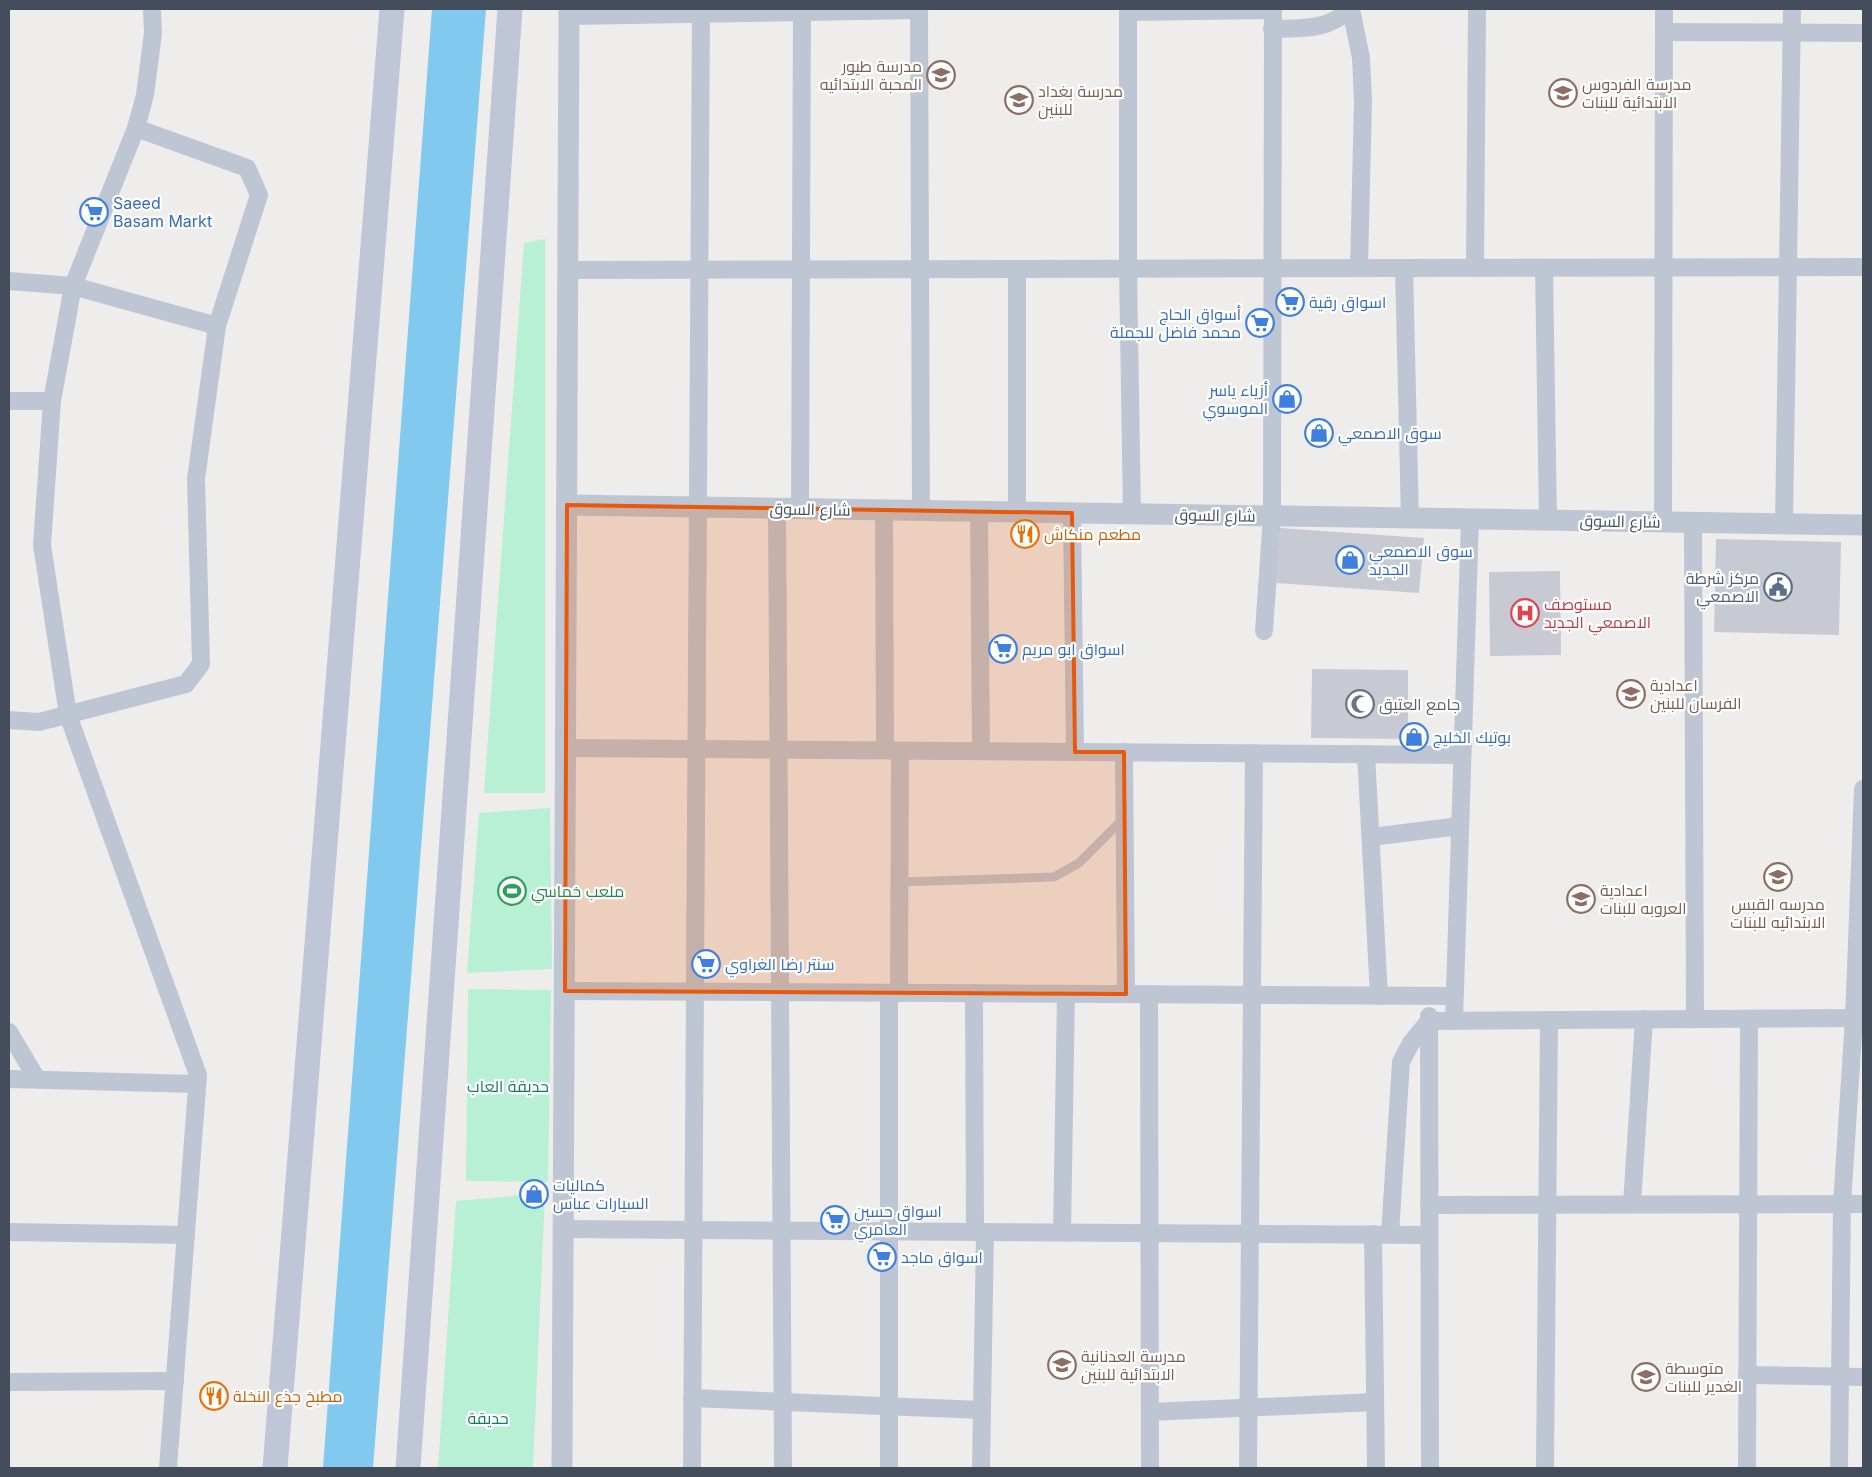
<svg xmlns="http://www.w3.org/2000/svg" width="1872" height="1477" font-family="Inter,Cairo,sans-serif">
<style>
.green{fill:#b7f0d5}
.water{fill:#82c9f0}
.building{fill:#c8cad3}
.lines{fill:none;stroke-linecap:round;stroke-linejoin:round}
.service{stroke:#bfc6d3;stroke-width:9}
.minor{stroke:#bfc6d3;stroke-width:18}
.tertiary{stroke:#bfc6d3;stroke-width:21}
.secondary{stroke:#bec6d7;stroke-width:25}
.marked{fill:#e8590c;fill-opacity:0.2;stroke:#e8590c;stroke-width:4;stroke-linejoin:round}
.labels{text-anchor:middle;stroke-width:4.5;stroke-linejoin:round;paint-order:stroke}
.education-label{font-size:16px;fill:#785e54;stroke:#fff;text-anchor:start}
.shop-label{font-size:16px;fill:#366cbe;stroke:#fff;text-anchor:start}
.street-label{font-size:16px;fill:#444d5b;stroke:#fff}
.food-label{font-size:16px;fill:#c56008;stroke:#fff;text-anchor:start}
.service-label{font-size:16px;fill:#4e5e75;stroke:#fff;text-anchor:end}
.health-label{font-size:16px;fill:#be3a42;stroke:#fff;text-anchor:start}
.worship-label{font-size:16px;fill:#5b616d;stroke:#fff;text-anchor:start}
.leisure-label{font-size:16px;fill:#27864d;stroke:#fff;text-anchor:start}
.park-label{font-size:16px;fill:#127f57;stroke:#fff}
</style>
<rect width="100%" height="100%" fill="#efedec"/>
<g class="green">
<polygon points="545,239 545,793 484,793 524,243"/>
<polygon points="550,808 552,969 467,973 479,813"/>
<polygon points="468,989 551,990 548,1182 466,1181"/>
<polygon points="545,1193 533,1468 438,1468 456,1201"/>
</g>
<polygon class="water" points="432,9 486,9 373,1468 323,1468"/>
<g class="building">
<polygon points="1280,528 1424,538 1419,593 1276,583"/>
<polygon points="1716,539 1841,542 1839,635 1714,632"/>
<polygon points="1560,571 1561,655 1490,656 1489,572"/>
<polygon points="1312,669 1408,670 1408,739 1311,738"/>
</g>
<g class="lines">
<polyline class="service" points="899,882 1054,877 1079,863 1124,818"/>
<g class="minor">
<polyline points="152,9 153,33 145,95 136,128 73,286 52,401 42,545 68,715 198,1075 168,1468"/>
<polyline points="919,9 921,511"/>
<polyline points="1128,9 1128,269 1132,514"/>
<polyline points="1351,9 1361,58 1363,101 1359,268"/>
<polyline points="1128,12 1273,10"/>
<polyline points="569,16 919,10"/>
<path d="M1272,29C1300,28 1329,31 1349,9"/>
<polyline points="1664,32 1863,33"/>
<polyline points="1404,268 1410,518"/>
<polyline points="1475,268 1477,9"/>
<polyline points="1544,268 1548,520"/>
<polyline points="568,270 1863,267"/>
<polyline points="9,281 73,286 217,326"/>
<polyline points="9,401 52,401"/>
<polyline points="777,509 783,1468"/>
<polyline points="800,509 802,9"/>
<polyline points="884,510 885,750"/>
<polyline points="979,512 981,751"/>
<polyline points="1017,512 1017,269"/>
<polyline points="1072,513 1075,752"/>
<polyline points="1663,522 1664,9"/>
<polyline points="1693,522 1695,1019"/>
<polyline points="1784,523 1792,9"/>
<polyline points="1264,631 1272,516 1273,9"/>
<polyline points="9,720 39,722 186,684 201,664 196,479 217,326 259,195 247,168 136,128"/>
<polyline points="566,748 1462,755"/>
<polyline points="1124,752 1126,994"/>
<polyline points="1366,754 1379,996"/>
<polyline points="1371,837 1460,826"/>
<polyline points="565,991 1454,996"/>
<polyline points="899,993 900,751"/>
<polyline points="974,993 975,1232"/>
<polyline points="1149,994 1150,1468"/>
<polyline points="1429,1016 1430,1468"/>
<polyline points="1454,1021 1470,519"/>
<polyline points="9,1032 37,1079"/>
<polyline points="9,1079 197,1084"/>
<polyline points="1632,1204 1644,1019"/>
<polyline points="1429,1205 1863,1204"/>
<polyline points="563,1229 1429,1235"/>
<polyline points="9,1232 186,1235"/>
<polyline points="1062,1232 1066,994"/>
<polyline points="1373,1234 1376,1468"/>
<polyline points="1390,1234 1401,1062 1411,1043 1429,1021 1863,1018"/>
<polyline points="1747,1375 1863,1377"/>
<polyline points="9,1382 175,1381"/>
<polyline points="692,1398 981,1410"/>
<polyline points="1150,1412 1375,1402"/>
<polyline points="692,1468 701,9"/>
<polyline points="889,1468 889,993"/>
<polyline points="981,1468 985,1232"/>
<polyline points="1248,1468 1254,753"/>
<polyline points="1545,1468 1549,1020"/>
<polyline points="1747,1468 1749,1019"/>
<polyline points="1839,1468 1842,1204 1854,1018 1863,789"/>
</g>
<g class="tertiary">
<polyline points="567,505 1863,525"/>
<polyline points="562,1468 569,9"/>
</g>
<g class="secondary">
<polyline points="275,1468 392,9"/>
<polyline points="408,1468 510,9"/>
</g>
</g>
<path class="marked" d="M567,505L1072,513L1075,752H1124L1126,994L565,991Z"/>
<defs>
<symbol id="school-ring" viewBox="-11 -11 22 22"><circle r="9.5" fill="#fff" stroke="#8d6e63" stroke-width="1.5"/><path d="M0-5L7-2L0 1L-7-2ZM-4 1L0 2.5L4 1V4Q0 6-4 4Z" fill="#8d6e63"/></symbol>
<symbol id="supermarket-ring" viewBox="-11 -11 22 22"><circle r="9.5" fill="#fff" stroke="#3f7fe0" stroke-width="1.5"/><path d="M-6-5.5h2.5l.6 2H6L4.5 2H-2.5L-4.4-4H-6ZM-1.5 3.2a1.3 1.3 0 1 0 .1 0ZM3 3.2a1.3 1.3 0 1 0 .1 0Z" fill="#3f7fe0"/></symbol>
<symbol id="shop-ring" viewBox="-11 -11 22 22"><circle r="9.5" fill="#fff" stroke="#3f7fe0" stroke-width="1.5"/><path d="M-5-2.5h2.3a2.7 3.5 0 0 1 5.4 0H5L5.5 6h-11ZM-1.5-2.5h3a1.5 2.3 0 0 0-3 0Z" fill="#3f7fe0"/></symbol>
<symbol id="restaurant-ring" viewBox="-11 -11 22 22"><circle r="9.5" fill="#fff" stroke="#e8710a" stroke-width="1.5"/><path d="M-5-6h1v4h1v-4h1v4h1v-4h1v5L-1.5 .5V6h-2V.5L-5-1ZM5-6V6H3V1.5H1.5Q1.5-4 5-6Z" fill="#e8710a"/></symbol>
<symbol id="civic-ring" viewBox="-11 -11 22 22"><circle r="9.5" fill="#fff" stroke="#5c6f8a" stroke-width="1.5"/><path d="M-.6-6.5H3V-4.5H.6V-3L4-1V1h2V6H-6V1h2V-1L-.6-3ZM-1.2 2.5V6h2.4V2.5Z" fill="#5c6f8a"/></symbol>
<symbol id="hospital-ring" viewBox="-11 -11 22 22"><circle r="9.5" fill="#fff" stroke="#e0444e" stroke-width="1.5"/><path d="M-5-5h3v3.5h4V-5h3V5h-3V1.5h-4V5h-3Z" fill="#e0444e"/></symbol>
<symbol id="mosque-ring" viewBox="-11 -11 22 22"><circle r="9.5" fill="#fff" stroke="#6b7280" stroke-width="1.5"/><path d="M3.5-4.9A6 6 0 1 0 3.5 4.9A5 5 0 1 1 3.5-4.9Z" fill="#6b7280"/></symbol>
<symbol id="stadium-ring" viewBox="-11 -11 22 22"><circle r="9.5" fill="#fff" stroke="#2e9e5b" stroke-width="1.5"/><path d="M0-5a6.5 5 0 1 0 0 10a6.5 5 0 1 0 0-10ZM-3.5-1.8h7v3.6h-7Z" fill="#2e9e5b"/></symbol>
</defs>
<g fill-rule="evenodd">
<use href="#school-ring" x="925" y="59" width="32" height="32"/>
<use href="#school-ring" x="1547" y="77" width="32" height="32"/>
<use href="#school-ring" x="1003" y="84" width="32" height="32"/>
<use href="#supermarket-ring" x="78" y="196" width="32" height="32"/>
<use href="#supermarket-ring" x="1274" y="286" width="32" height="32"/>
<use href="#supermarket-ring" x="1244" y="307" width="32" height="32"/>
<use href="#shop-ring" x="1271" y="383" width="32" height="32"/>
<use href="#shop-ring" x="1303" y="417" width="32" height="32"/>
<use href="#restaurant-ring" x="1009" y="518" width="32" height="32"/>
<use href="#shop-ring" x="1334" y="544" width="32" height="32"/>
<use href="#civic-ring" x="1762" y="571" width="32" height="32"/>
<use href="#hospital-ring" x="1509" y="597" width="32" height="32"/>
<use href="#supermarket-ring" x="987" y="633" width="32" height="32"/>
<use href="#school-ring" x="1615" y="678" width="32" height="32"/>
<use href="#mosque-ring" x="1344" y="688" width="32" height="32"/>
<use href="#shop-ring" x="1398" y="721" width="32" height="32"/>
<use href="#school-ring" x="1762" y="861" width="32" height="32"/>
<use href="#stadium-ring" x="496" y="875" width="32" height="32"/>
<use href="#school-ring" x="1565" y="883" width="32" height="32"/>
<use href="#supermarket-ring" x="690" y="948" width="32" height="32"/>
<use href="#shop-ring" x="518" y="1178" width="32" height="32"/>
<use href="#supermarket-ring" x="819" y="1204" width="32" height="32"/>
<use href="#supermarket-ring" x="866" y="1241" width="32" height="32"/>
<use href="#school-ring" x="1046" y="1349" width="32" height="32"/>
<use href="#school-ring" x="1630" y="1361" width="32" height="32"/>
<use href="#restaurant-ring" x="198" y="1380" width="32" height="32"/>
</g>
<g class="labels">
<g class="education-label">
<text x="922" y="72" text-anchor="end">مدرسة طيور<tspan x="922" dy="18">المحبة الابتدائيه</tspan></text>
<text x="1582" y="90">مدرسة الفردوس<tspan x="1582" dy="18">الابتدائية للبنات</tspan></text>
<text x="1038" y="97">مدرسة بغداد<tspan x="1038" dy="18">للبنين</tspan></text>
<text x="1650" y="691">اعدادية<tspan x="1650" dy="18">الفرسان للبنين</tspan></text>
<text x="1600" y="896">اعدادية<tspan x="1600" dy="18">العروبه للبنات</tspan></text>
<text x="1778" y="910" text-anchor="middle">مدرسه القبس<tspan x="1778" dy="18">الابتدائيه للبنات</tspan></text>
<text x="1081" y="1362">مدرسة العدنانية<tspan x="1081" dy="18">الابتدائية للبنين</tspan></text>
<text x="1665" y="1374">متوسطة<tspan x="1665" dy="18">الغدير للبنات</tspan></text>
</g>
<g class="shop-label">
<text x="113" y="209">Saeed<tspan x="113" dy="18">Basam Markt</tspan></text>
<text x="1309" y="308">اسواق رقية</text>
<text x="1241" y="320" text-anchor="end">أسواق الحاج<tspan x="1241" dy="18">محمد فاضل للجملة</tspan></text>
<text x="1268" y="396" text-anchor="end">أزياء ياسر<tspan x="1268" dy="18">الموسوي</tspan></text>
<text x="1338" y="439">سوق الاصمعي</text>
<text x="1369" y="557">سوق الاصمعي<tspan x="1369" dy="18">الجديد</tspan></text>
<text x="1022" y="655">اسواق ابو مريم</text>
<text x="1433" y="743">بوتيك الخليج</text>
<text x="725" y="970">سنتر رضا الغراوي</text>
<text x="553" y="1191">كماليات<tspan x="553" dy="18">السيارات عباس</tspan></text>
<text x="854" y="1217">اسواق حسين<tspan x="854" dy="18">العامري</tspan></text>
<text x="901" y="1263">اسواق ماجد</text>
</g>
<g class="street-label">
<text transform="translate(810 509) rotate(1)" y="6">شارع السوق</text>
<text transform="translate(1215 515) rotate(1)" y="6">شارع السوق</text>
<text transform="translate(1620 521) rotate(1)" y="6">شارع السوق</text>
</g>
<g class="food-label">
<text x="1044" y="540">مطعم منكاش</text>
<text x="233" y="1402">مطبخ جذع النخلة</text>
</g>
<g class="service-label">
<text x="1759" y="584">مركز شرطة<tspan x="1759" dy="18">الاصمعي</tspan></text>
</g>
<g class="health-label">
<text x="1544" y="610">مستوصف<tspan x="1544" dy="18">الاصمعي الجديد</tspan></text>
</g>
<g class="worship-label">
<text x="1379" y="710">جامع العتيق</text>
</g>
<g class="leisure-label">
<text x="531" y="897">ملعب خماسي</text>
</g>
<g class="park-label">
<text x="508" y="1092">حديقة العاب</text>
<text x="488" y="1424">حديقة</text>
</g>
</g>
<rect width="1872" height="1477" fill="none" stroke="#444d5b" stroke-width="20"/>
</svg>
